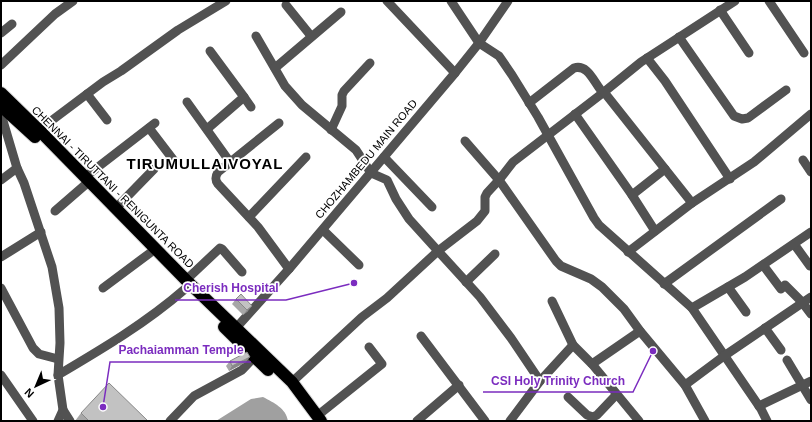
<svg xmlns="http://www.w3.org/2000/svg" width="812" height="422" font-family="Helvetica,sans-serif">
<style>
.water{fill:#a0a0a0}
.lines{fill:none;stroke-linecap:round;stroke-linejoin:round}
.highway-casing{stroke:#dbdbdb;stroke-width:14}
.minor{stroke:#525252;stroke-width:9}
.highway{stroke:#000;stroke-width:12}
.rail{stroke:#000;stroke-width:2;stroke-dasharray:6 2 1 2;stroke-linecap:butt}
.wall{fill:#a7a7a7}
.shaded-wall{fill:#888}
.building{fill:#c2c2c2;stroke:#888}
.labels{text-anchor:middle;stroke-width:3.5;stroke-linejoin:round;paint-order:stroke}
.street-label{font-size:11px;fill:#000;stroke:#fff}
.district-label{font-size:15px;font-weight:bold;letter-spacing:1px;fill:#000;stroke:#fff}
.leader{fill:none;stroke:#7b2cbf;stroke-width:1.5}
.callout-dot{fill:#7b2cbf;stroke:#fff;stroke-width:1.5}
.callout-label{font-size:12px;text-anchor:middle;font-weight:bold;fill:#7b2cbf;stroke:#fff;stroke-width:3.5;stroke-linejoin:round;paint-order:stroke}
</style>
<rect width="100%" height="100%" fill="#fff"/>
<path class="water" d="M263,397C274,403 286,408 288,421H216L251,399Z"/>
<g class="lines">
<defs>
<g id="highway">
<polyline points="1,93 39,130 186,280 292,382 321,421"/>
<polyline points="1,106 35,137"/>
<polyline points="224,327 268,370"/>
</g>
</defs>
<use href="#highway" class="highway-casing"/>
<g class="minor">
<polyline points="387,1 455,73"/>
<polyline points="451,1 479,43 499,56 512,75 538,117 594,218 599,225 692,308 761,409 767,421"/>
<polyline points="769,1 804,53"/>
<polyline points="286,5 311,36"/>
<polyline points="720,10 749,53"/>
<polyline points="1,33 12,24"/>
<polyline points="256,36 285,86 302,105 356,150 371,173 387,180 396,199 409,219 438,251 477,221 485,211 485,197 487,193 499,180 513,162 604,92 641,62 735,1"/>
<polyline points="679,37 734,116 742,119 748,118 786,90"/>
<polyline points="647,58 665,81 730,179"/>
<polyline points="1,65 55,14 73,1"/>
<polyline points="275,68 341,12"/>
<polyline points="604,92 692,203 754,162 811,114"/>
<polyline points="87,94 107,120"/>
<polyline points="244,97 251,107"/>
<polyline points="187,102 230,162"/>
<path d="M529,103L574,68C587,64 593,80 600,89"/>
<polyline points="1,114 17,168 24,183 52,267 59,308 60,343 58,375 63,410 58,421"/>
<polyline points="575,114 632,195 655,231"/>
<path d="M279,123L218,172C215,177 215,180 218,184L258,227L289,269"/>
<polyline points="149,128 175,162"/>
<polyline points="207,129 244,97 210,51"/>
<polyline points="39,130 103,82 121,71 178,30 226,1"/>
<polyline points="331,130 342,106 342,95 344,91 370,63"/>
<polyline points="465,141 499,180 556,261 561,266 591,279 602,287 624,309 640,331 685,385 705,421"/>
<polyline points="384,157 432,207"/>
<polyline points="803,160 811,172"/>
<polyline points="85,177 155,123"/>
<polyline points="1,180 17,168"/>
<polyline points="632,195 665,169"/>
<polyline points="116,208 154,169"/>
<polyline points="55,211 85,185"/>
<polyline points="249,217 306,157"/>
<polyline points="323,230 359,265"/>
<polyline points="794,244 810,266"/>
<polyline points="628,252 692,203"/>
<polyline points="1,257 41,232"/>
<polyline points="763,265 781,289"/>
<polyline points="186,280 220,248 222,249 242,272"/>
<polyline points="466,282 495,254"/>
<polyline points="664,284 781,199"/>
<polyline points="785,285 802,302 811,314"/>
<polyline points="728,287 746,312"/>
<polyline points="1,288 33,348 39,354 58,359"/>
<polyline points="103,288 150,253"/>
<polyline points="552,301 573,345"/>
<polyline points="692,308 745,277 811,232"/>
<polyline points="236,328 289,269 455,73 479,43 508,1"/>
<polyline points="765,328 781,350"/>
<polyline points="421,336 485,421"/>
<polyline points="787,360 811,400"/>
<polyline points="592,364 640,331"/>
<polyline points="1,375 33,421"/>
<path d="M58,375C102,349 146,323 185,289"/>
<polyline points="540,381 573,345 592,364 639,421"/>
<polyline points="292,382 362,317 387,298 438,251 480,297 511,338 540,381 510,421"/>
<polyline points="685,385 724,356 811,297"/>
<polyline points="568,397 587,415 593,417 597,415 616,395"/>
<polyline points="759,406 811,381"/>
<polyline points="63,410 70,421"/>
<polyline points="317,416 382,364 369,347"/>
<polyline points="170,421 194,396 242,370 258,353"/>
<polyline points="417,421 459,385"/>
</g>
<use href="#highway" class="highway"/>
<polyline class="rail" points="1,97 72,166 184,281 289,383 302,398 317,421"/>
</g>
<g class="wall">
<polygon points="236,299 248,311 243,315 232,304"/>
<polygon points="230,361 246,362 229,371 226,366"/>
<polygon points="81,413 148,421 75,421"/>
</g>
<g class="shaded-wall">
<polygon points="252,306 248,311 243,315 247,310"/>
<polygon points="250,357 246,362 229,371 232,366"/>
</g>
<g class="building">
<polygon points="241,294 252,306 247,310 236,299"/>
<polygon points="247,352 250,357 232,366 230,361"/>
<polygon points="109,383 148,421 89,421 81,413"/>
</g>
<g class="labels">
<g class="street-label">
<text transform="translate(366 159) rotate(-50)" y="4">CHOZHAMBEDU MAIN ROAD</text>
<text transform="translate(113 187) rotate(45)" y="4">CHENNAI - TIRUTTANI - RENIGUNTA ROAD</text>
</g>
<g class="district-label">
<text x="205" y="169">TIRUMULLAIVOYAL</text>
</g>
</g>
<path class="leader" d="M354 283L286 300H175M103 407L110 362H251M653 351L633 392H483"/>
<g class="callout-dot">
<circle cx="354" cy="283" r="4"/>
<circle cx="103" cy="407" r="4"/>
<circle cx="653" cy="351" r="4"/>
</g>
<g class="callout-label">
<text x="231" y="292">Cherish Hospital</text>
<text x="181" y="354">Pachaiamman Temple</text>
<text x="558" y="385">CSI Holy Trinity Church</text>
</g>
<rect width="812" height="422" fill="none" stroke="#000000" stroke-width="4"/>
<g transform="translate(36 386) rotate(224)" stroke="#ffffff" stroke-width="3" paint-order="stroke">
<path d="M0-3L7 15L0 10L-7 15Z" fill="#000000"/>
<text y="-6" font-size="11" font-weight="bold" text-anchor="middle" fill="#000000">N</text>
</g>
</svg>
